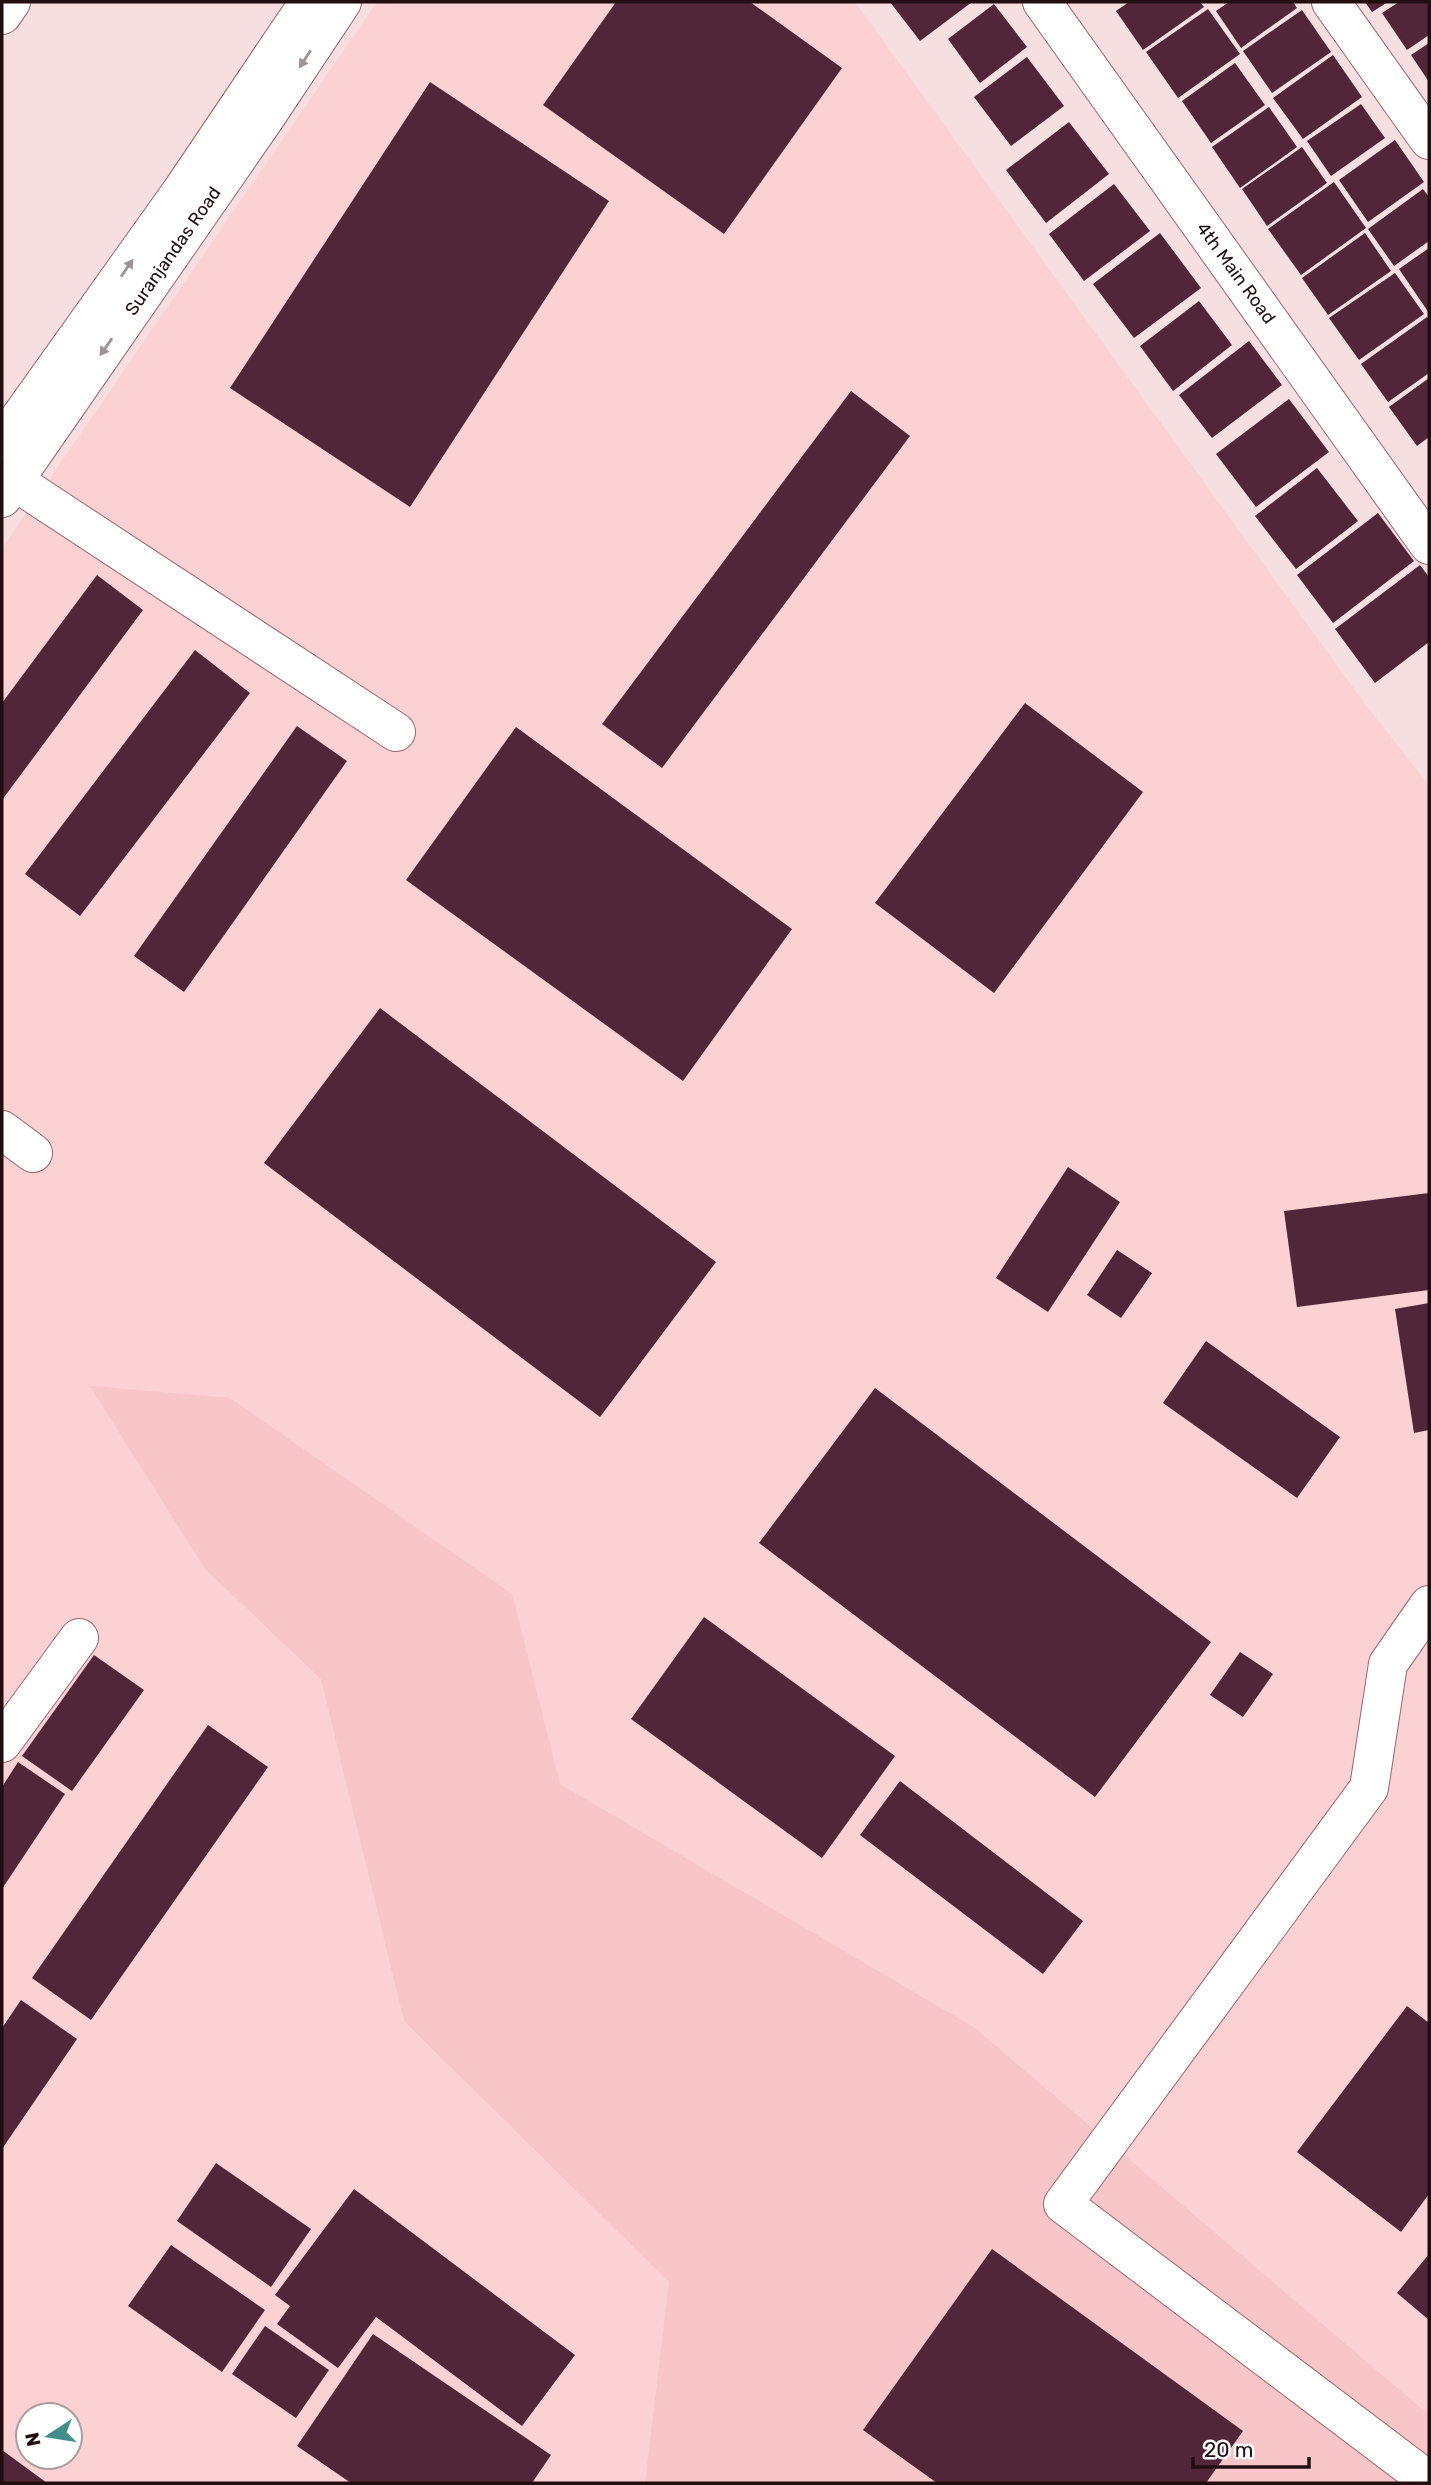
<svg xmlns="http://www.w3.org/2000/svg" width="1431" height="2485" font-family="Rubik,sans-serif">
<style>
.built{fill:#fbd1d4;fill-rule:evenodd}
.green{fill:#f8c5c9}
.building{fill:#512639}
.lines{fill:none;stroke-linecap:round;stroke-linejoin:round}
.minor-casing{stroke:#99656a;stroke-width:40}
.major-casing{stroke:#99656a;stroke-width:40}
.minor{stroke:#fff;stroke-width:38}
.major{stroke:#fff;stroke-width:38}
.oneway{fill:#9c9393}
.labels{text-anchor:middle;stroke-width:7;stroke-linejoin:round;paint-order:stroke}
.street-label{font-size:18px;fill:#220e10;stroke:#fff}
</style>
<rect width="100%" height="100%" fill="#f7dee0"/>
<path class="built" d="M377,2H855L1368,708L1429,785V2483H2V548ZM28,2415H70V2457H28Z"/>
<polygon class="green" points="90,1386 230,1398 512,1594 560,1784 975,2028 1429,2415 1429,2483 645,2483 669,2282 404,2021 321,1679 205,1569"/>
<g class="building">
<polygon points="616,2 750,2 842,68 724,234 543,105"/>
<polygon points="890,2 972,2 920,41"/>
<polygon points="1129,2 1200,2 1204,7 1143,50 1116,11"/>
<polygon points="1229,2 1293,2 1297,8 1241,48 1216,11"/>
<polygon points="1365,2 1388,2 1372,12"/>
<polygon points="1399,2 1429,2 1429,35 1407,50 1382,13"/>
<polygon points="994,4 1027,47 980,83 948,39"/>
<polygon points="1208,9 1240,54 1178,98 1146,52"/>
<polygon points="1302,10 1331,52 1272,93 1243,51"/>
<polygon points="1429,43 1429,82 1411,55"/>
<polygon points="1333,55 1362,97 1303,139 1273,98"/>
<polygon points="1027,57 1064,106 1011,146 974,97"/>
<polygon points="1235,63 1265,105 1211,143 1182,101"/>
<polygon points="430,82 609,201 410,507 230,388"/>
<polygon points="1361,104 1385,138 1331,176 1307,141"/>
<polygon points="1269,107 1297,147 1240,188 1212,147"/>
<polygon points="1069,122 1109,174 1046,223 1006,170"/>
<polygon points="1395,140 1424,182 1368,222 1339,180"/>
<polygon points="1302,147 1327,183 1267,226 1242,189"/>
<polygon points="1334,182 1366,228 1301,275 1268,229"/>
<polygon points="1114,184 1150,231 1084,281 1049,234"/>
<polygon points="1423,189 1429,197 1429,241 1394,266 1368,229"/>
<polygon points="1160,233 1201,288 1134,338 1093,284"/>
<polygon points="1365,233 1391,271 1328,315 1302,278"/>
<polygon points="1429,248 1429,313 1399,269"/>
<polygon points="1395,273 1424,314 1359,360 1329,318"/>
<polygon points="1199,301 1232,345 1173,391 1140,346"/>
<polygon points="1427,317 1429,320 1429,373 1388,402 1361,364"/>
<polygon points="1249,341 1282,385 1212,438 1179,395"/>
<polygon points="1429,378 1429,437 1417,446 1389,407"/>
<polygon points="851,391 910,436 662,768 602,724"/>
<polygon points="1289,399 1329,452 1256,507 1216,454"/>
<polygon points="1317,468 1358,521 1296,569 1255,516"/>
<polygon points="1378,513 1414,561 1333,623 1297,575"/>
<polygon points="1420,565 1429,577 1429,642 1375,683 1335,629"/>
<polygon points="97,575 143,610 2,800 2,703"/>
<polygon points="195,650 250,693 80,916 25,874"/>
<polygon points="1025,703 1143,792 994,993 875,903"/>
<polygon points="297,726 347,761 184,992 134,956"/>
<polygon points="516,727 792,929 683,1081 406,880"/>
<polygon points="380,1008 716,1262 600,1417 264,1163"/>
<polygon points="1068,1167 1120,1202 1048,1312 996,1278"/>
<polygon points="1429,1193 1429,1290 1297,1307 1284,1211"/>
<polygon points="1117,1250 1152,1273 1121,1318 1087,1295"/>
<polygon points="1429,1303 1429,1430 1414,1433 1395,1309"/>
<polygon points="1206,1341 1340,1437 1297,1498 1163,1403"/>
<polygon points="875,1388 1211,1642 1095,1797 759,1543"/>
<polygon points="704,1617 895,1756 822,1858 631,1719"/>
<polygon points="1240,1652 1273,1674 1243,1717 1210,1695"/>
<polygon points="94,1655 144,1690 72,1791 22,1756"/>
<polygon points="208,1725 268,1767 91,2020 32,1978"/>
<polygon points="18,1762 65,1794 2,1889 2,1787"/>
<polygon points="900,1781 1083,1921 1043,1974 860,1835"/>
<polygon points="21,2000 77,2039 2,2149 2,2028"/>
<polygon points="1407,2006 1429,2023 1429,2194 1401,2232 1297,2152"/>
<polygon points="216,2163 311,2229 271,2287 177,2221"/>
<polygon points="354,2189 575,2355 522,2426 376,2317 338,2368 277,2324 290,2306 275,2295"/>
<polygon points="171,2245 265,2310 222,2372 128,2306"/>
<polygon points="992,2249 1243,2431 1206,2483 937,2483 863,2430"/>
<polygon points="1429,2254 1429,2320 1397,2293"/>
<polygon points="265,2326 329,2370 296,2418 232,2374"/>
<polygon points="373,2334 551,2455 532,2483 351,2483 297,2446"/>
<polygon points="2,2450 47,2483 2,2483"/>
</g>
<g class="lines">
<defs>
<g id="minor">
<polyline points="1042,2 1429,545"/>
<polyline points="1331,2 1429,140"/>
<polyline points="2,15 11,2"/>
<polyline points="14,481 396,732"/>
<polyline points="2,1130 33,1153"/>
<polyline points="1429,1605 1388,1664 1369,1788 1063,2204 1429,2481"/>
<polyline points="2,1743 79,1638"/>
</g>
<g id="major">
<polyline points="2,443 183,189 309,2"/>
<polyline points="2,498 265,118 342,2"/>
</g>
</defs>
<use href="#minor" class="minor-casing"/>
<use href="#major" class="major-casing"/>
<use href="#minor" class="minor"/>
<use href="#major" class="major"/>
</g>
<defs><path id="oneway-solid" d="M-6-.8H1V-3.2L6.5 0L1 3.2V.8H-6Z" transform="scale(1.75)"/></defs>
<g class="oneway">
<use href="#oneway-solid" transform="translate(305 59) rotate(123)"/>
<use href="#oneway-solid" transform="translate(127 268) rotate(-55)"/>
<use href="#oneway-solid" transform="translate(106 347) rotate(125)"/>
</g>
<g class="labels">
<g class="street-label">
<text transform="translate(173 251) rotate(-55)" y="6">Suranjandas Road</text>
<text transform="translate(1236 273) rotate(54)" y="6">4th Main Road</text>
</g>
</g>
<rect width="1431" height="2485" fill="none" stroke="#220e10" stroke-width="7"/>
<g transform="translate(49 2436) rotate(258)"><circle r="33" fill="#ffffff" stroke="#a79f9f" stroke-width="2"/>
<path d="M0-5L12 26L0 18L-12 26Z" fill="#458d8b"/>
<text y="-10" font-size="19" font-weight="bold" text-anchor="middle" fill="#220e10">N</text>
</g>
<path d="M1193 2457v10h116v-10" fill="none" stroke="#220e10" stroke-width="3.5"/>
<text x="1204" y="2457" font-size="21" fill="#220e10" stroke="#ffffff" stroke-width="5" paint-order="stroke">20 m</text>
</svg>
